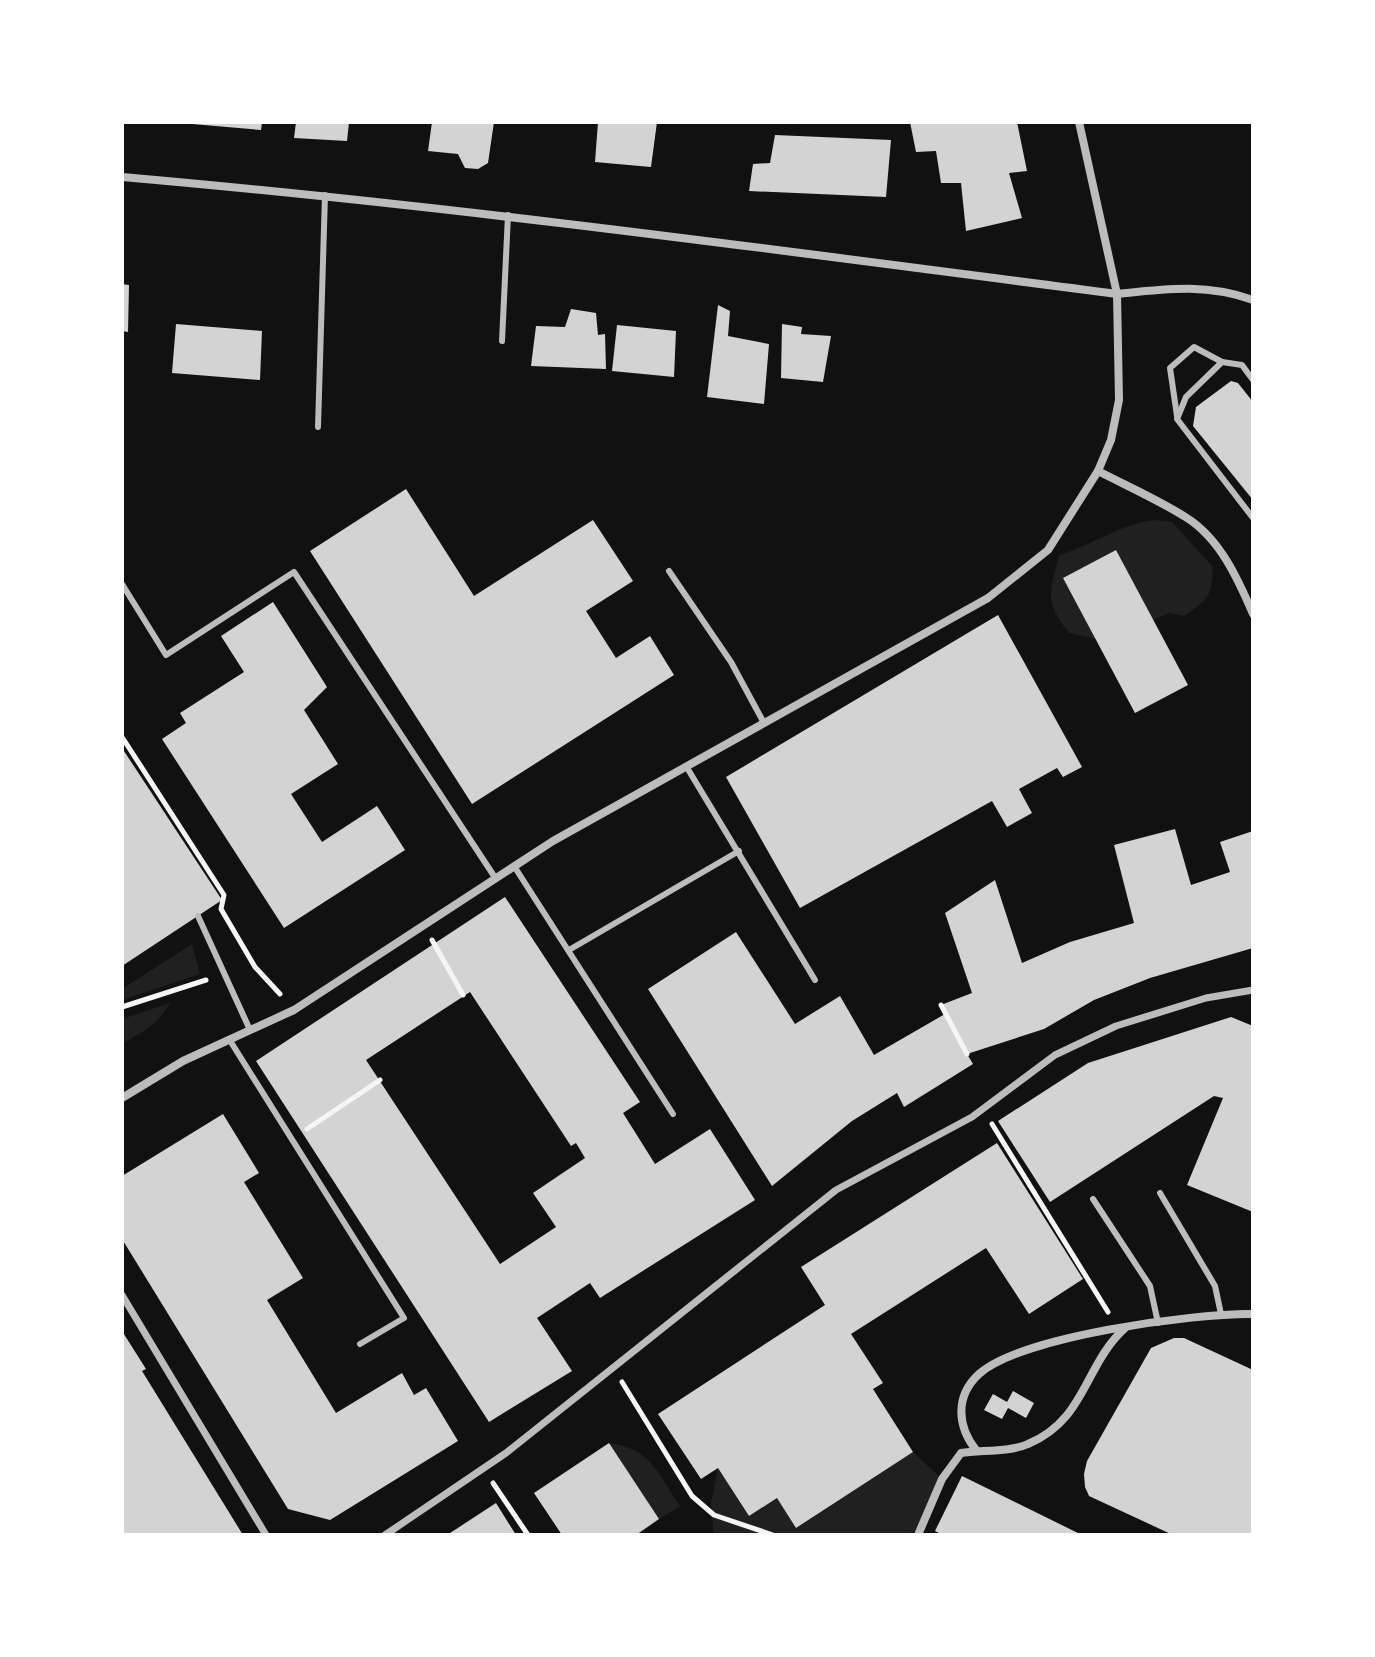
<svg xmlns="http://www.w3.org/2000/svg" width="1375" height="1657" font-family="Figtree,sans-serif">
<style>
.green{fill:#202020}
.building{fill:#d3d3d3;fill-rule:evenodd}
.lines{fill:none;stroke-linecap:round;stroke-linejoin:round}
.path{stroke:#f5f5f5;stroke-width:5}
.service{stroke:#bcbcbc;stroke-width:6}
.pedestrian{stroke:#bcbcbc;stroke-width:7}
.minor{stroke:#bcbcbc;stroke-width:8}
</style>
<rect width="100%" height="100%" fill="#111"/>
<g class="green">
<path d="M1154,520L1172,522L1213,567C1211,598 1209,599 1184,616L1169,613L1153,620L1116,550L1064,578L1096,639L1069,633C1044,601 1050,592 1059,555C1091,546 1120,524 1154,520Z"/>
<polygon points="192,944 200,974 122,1000 122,989"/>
<path d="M170,1003C159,1023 143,1033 122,1043V1019Z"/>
<path d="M609,1443C651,1448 658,1474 680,1506L659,1519Z"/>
<polygon points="913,1452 942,1479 921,1528 907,1535 714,1535 711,1503 718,1468 749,1516 777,1498 797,1528"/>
</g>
<g class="building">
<polygon points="192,122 262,122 261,130 192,124"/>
<polygon points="296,122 349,122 347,141 294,138"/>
<polygon points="432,122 494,122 488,163 478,169 465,168 458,154 428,151"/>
<polygon points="598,122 657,122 651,167 595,162"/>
<polygon points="910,122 1017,122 1027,171 1009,173 1022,218 966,231 961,183 941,183 936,151 916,152"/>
<polygon points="775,135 891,140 886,197 749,191 753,164 770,163"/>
<polygon points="122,284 129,285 128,332 122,331"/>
<polygon points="718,305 730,311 728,336 769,344 764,404 707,397"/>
<polygon points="571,309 596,313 598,335 605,334 606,369 531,366 536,326 565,327"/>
<polygon points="176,324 262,331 260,380 172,373"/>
<polygon points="782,324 802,327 801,334 831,336 823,382 781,378"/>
<polygon points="617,325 676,331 674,377 612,371"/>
<polygon points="1231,381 1238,383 1253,402 1253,500 1193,426 1196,407"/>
<polygon points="406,489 474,596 593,520 633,581 586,611 616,658 650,636 674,675 472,804 310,551"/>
<polygon points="1116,550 1188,685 1135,713 1063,578"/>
<polygon points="273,602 327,687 304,710 338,764 291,794 322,842 377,806 405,850 284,928 162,739 186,723 180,713 244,672 221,636"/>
<polygon points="998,615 1082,767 1063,777 1057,768 1019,789 1032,813 1007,827 992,801 800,908 726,777"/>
<polygon points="122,748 222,900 122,966"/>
<polygon points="1175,829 1191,885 1230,872 1220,842 1253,831 1253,948 1150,978 1094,1000 1044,1029 967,1054 973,1064 904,1107 897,1093 852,1121 772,1186 648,989 736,932 795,1024 840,996 874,1055 945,1014 941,1005 972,993 945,913 995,880 1022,963 1070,942 1134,923 1114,845"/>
<path d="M505,897L640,1102L623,1113L655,1164L710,1129L755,1200L600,1298L590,1283L537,1318L572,1371L489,1422L256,1061ZM470,992L571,1146L576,1143L585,1158L533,1193L556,1227L500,1264L366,1060Z"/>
<polygon points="1231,1017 1253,1026 1253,1212 1187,1185 1223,1098 1214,1096 1050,1202 998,1121 1088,1063"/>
<polygon points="223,1114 259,1173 244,1182 303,1278 267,1300 336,1413 402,1373 414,1395 426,1388 458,1441 330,1520 288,1509 122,1239 122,1176"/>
<polygon points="997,1143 1083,1279 1029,1314 986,1248 851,1334 883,1383 873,1389 913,1452 796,1528 777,1498 749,1516 718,1468 701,1479 658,1414 825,1305 801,1267"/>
<polygon points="122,1331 146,1369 142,1371 243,1535 122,1535"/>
<polygon points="1174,1338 1184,1338 1253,1370 1253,1535 1173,1535 1089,1496 1085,1487 1084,1474 1087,1461 1151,1348"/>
<polygon points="1013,1391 1034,1403 1026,1418 1008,1408 1002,1419 984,1410 993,1394 1007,1402"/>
<polygon points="609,1443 659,1519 636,1535 562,1535 534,1493"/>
<polygon points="962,1476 1082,1535 943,1535 935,1531"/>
<polygon points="496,1503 516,1535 447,1535"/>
</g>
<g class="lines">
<g class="path">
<polyline points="122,737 224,895 221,909 255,967 280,994"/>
<polyline points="432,940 463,995"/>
<polyline points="941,1005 967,1054"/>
<polyline points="122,1007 206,980"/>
<polyline points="992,1124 1108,1312"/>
<polyline points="307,1129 380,1080"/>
<polyline points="622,1382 692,1496 714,1515 773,1535"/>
<polyline points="493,1483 528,1535"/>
</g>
<g class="service">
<polyline points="502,341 508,215"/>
<polyline points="1253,380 1242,365 1222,362 1186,397 1177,419 1253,518"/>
<polyline points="1177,416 1170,368 1194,347 1222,362"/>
<polyline points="318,427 325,195"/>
<polyline points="669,571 731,662 764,723"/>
<polyline points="122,584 166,655 294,572 496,879"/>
<polyline points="686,766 815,980"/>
<polyline points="514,866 673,1114"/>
<polyline points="198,916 250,1030"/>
<polyline points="569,950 739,851"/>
<polyline points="229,1039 404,1318 360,1344"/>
<polyline points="1160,1193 1215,1286 1221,1314"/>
<polyline points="1093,1199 1150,1286 1158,1323"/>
</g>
<g class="pedestrian">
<polyline points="122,1295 266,1535"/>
<polyline points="385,1535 506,1453 836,1190 972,1117 1055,1055 1116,1026 1206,998 1253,990"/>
</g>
<g class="minor">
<path d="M122,177C455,206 785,251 1117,294C1165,289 1206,283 1253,300"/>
<path d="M1098,471C1127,486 1159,500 1187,518C1220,539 1238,579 1253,614"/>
<polyline points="122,1098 183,1061 294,1010 553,841 988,598 1048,550 1098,471 1111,440 1119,400 1117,294 1079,122"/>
<path d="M976,1450C957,1426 955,1396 979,1374C1021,1336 1195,1313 1253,1314"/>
<path d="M918,1535L942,1479L961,1453C980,1450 1011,1452 1028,1444C1086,1420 1084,1365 1125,1328"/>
</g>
</g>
<rect width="1375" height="1657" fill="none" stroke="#ffffff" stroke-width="248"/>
</svg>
